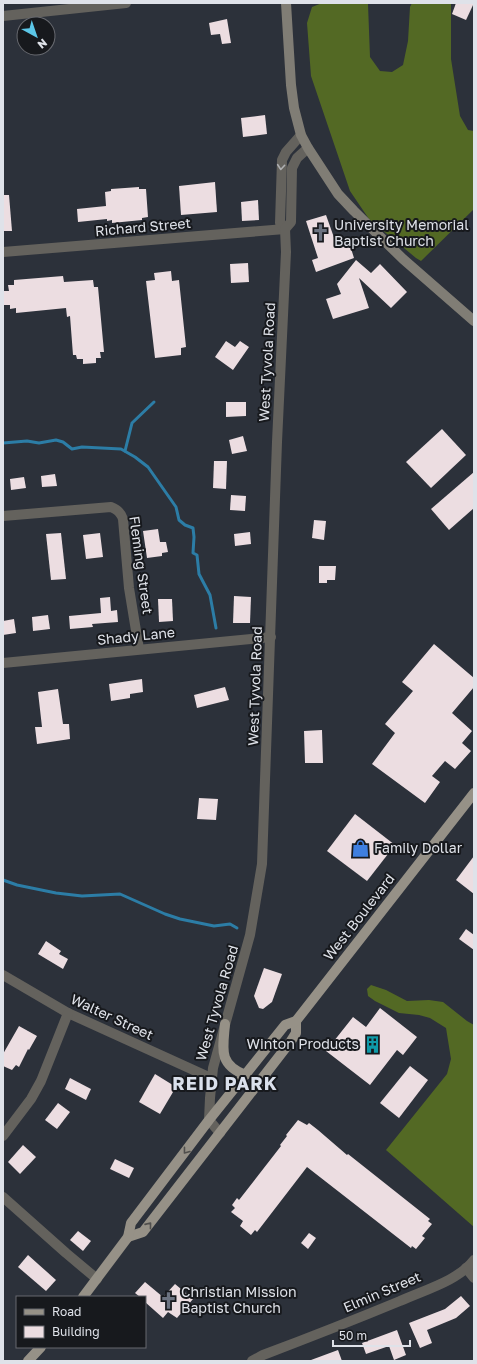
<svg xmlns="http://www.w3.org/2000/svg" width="477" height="1364" font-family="'Golos Text',sans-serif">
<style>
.forest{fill:#536924}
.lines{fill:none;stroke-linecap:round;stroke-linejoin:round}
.stream{stroke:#2c7da6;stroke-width:3}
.building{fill:#ecdde1}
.minor{stroke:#64625d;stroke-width:10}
.tertiary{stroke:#64625d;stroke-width:10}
.secondary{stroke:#807d75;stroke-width:10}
.primary{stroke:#969187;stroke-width:10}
.oneway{stroke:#aeafb1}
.oneway2{stroke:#504f4d}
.labels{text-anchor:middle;stroke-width:4;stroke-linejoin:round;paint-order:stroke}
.poi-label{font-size:14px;fill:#dfe2e9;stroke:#17191d;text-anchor:start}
.street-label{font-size:14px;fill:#dfe2e9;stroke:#17191d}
.district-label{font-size:18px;font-weight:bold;letter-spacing:1px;fill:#dae0ec;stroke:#17191d}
</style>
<rect width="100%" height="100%" fill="#2c313a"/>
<g class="forest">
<polygon points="322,3 368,4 370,57 380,71 392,72 403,65 408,41 410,7 412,3 451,3 451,59 460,116 468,130 474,131 474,209 421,261 416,258 369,219 350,191 311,76 307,23 312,7"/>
<polygon points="371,985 386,990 407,1001 429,1000 443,1002 467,1021 474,1025 474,1227 386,1150 447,1074 451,1059 446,1028 430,1018 419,1015 399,1013 375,1001 368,996 367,989"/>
</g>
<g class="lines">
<g class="stream">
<polyline points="3,443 27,441 39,443 56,440 63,442 72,449 82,447 121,449 135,457 148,467 176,507 179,520 185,525 193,528 194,537 193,553 197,555 199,574 210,595 216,628"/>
<polyline points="125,451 132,423 154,402"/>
<polyline points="3,880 17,885 56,893 82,896 120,894 165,914 180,919 214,926 230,924 237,928"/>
</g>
</g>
<g class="building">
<polygon points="456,3 474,3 466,20 452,14"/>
<polygon points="227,19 231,43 222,44 220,34 211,35 209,23"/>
<polygon points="265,115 267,134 243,137 241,118"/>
<polygon points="215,182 217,212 181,215 179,186"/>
<polygon points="139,187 139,189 146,189 148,217 142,218 142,220 112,223 112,220 107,221 107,219 78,222 77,209 106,206 105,192 111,191 111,189"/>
<polygon points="3,195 9,195 12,231 3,231"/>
<polygon points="258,200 259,220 242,221 241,202"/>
<polygon points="326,215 337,246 349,242 354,258 316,272 312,260 318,258 306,221"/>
<polygon points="356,260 371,273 380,264 407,292 391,308 359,278 369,308 333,319 326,299 341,294 337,284"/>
<polygon points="248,263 249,282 231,283 230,264"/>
<polygon points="171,271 172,281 179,280 186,347 181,348 181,355 155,358 146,281 155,280 154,273"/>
<polygon points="63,276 64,282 93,280 94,287 98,287 104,352 100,352 101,358 96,358 96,363 83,364 83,359 77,359 76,355 73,355 70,316 67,317 66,308 16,313 16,308 10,309 10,305 4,305 3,291 9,291 8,285 14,285 14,280"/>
<polygon points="226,341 235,347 240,341 249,347 233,370 215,357"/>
<polygon points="226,402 246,402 246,416 226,417"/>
<polygon points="442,429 466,455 431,488 406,462"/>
<polygon points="243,436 247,451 232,454 229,440"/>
<polygon points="214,461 227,461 226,489 213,488"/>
<polygon points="474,472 474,508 449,530 431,509"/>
<polygon points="55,474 57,486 42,487 41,476"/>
<polygon points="24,477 26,488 11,490 10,479"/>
<polygon points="231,495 246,496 245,511 230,510"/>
<polygon points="314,520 326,521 324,540 312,538"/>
<polygon points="158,529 160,542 166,542 168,552 162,553 162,556 147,558 143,531"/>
<polygon points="250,532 251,544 235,546 234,534"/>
<polygon points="61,533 66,579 51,580 46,534"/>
<polygon points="100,533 103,557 86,559 83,535"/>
<polygon points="319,566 336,566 335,580 327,580 327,583 319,583"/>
<polygon points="234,596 251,597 250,623 233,623"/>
<polygon points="110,597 111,611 117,610 118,622 92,624 93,627 70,629 69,616 101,613 100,598"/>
<polygon points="158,599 172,599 173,621 159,622"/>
<polygon points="48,615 50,629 33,631 32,617"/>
<polygon points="14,619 16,633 3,635 3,621"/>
<polygon points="434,644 474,678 474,687 452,713 472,731 462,743 471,751 455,769 445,761 432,776 440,782 425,803 372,764 395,733 385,724 413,691 402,682"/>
<polygon points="142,679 143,692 130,694 130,698 111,701 109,684"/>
<polygon points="225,687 229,700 197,708 194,695"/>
<polygon points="58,689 63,724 69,724 70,739 37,744 35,727 42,727 38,692"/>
<polygon points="322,730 323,763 305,763 304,731"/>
<polygon points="199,798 218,799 216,820 197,819"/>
<polygon points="355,814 395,845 367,881 327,851"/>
<polygon points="474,856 474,894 456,880"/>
<polygon points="466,929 474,935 474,950 459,939"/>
<polygon points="46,941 61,951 59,954 68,959 63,969 38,954"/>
<polygon points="264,968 282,974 272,1002 263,1009 259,1008 254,996"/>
<polygon points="380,1008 417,1037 403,1055 397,1050 370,1085 326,1051 353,1017 366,1027"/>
<polygon points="19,1026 37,1036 29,1050 28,1049 19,1067 16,1065 12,1070 3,1066 3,1054"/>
<polygon points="410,1066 428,1080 399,1118 380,1103"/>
<polygon points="155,1074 176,1087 160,1114 139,1102"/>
<polygon points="70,1078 91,1089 86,1100 65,1089"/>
<polygon points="58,1103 70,1112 57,1129 45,1120"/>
<polygon points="298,1120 307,1125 309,1123 318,1130 347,1155 348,1154 430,1219 428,1221 432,1224 422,1236 425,1238 416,1249 412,1246 411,1248 307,1167 257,1232 255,1230 251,1235 240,1226 243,1221 231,1212 235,1208 232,1205 237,1198 239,1200 281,1146 280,1145 287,1136 286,1135"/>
<polygon points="23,1145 36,1157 20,1174 8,1162"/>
<polygon points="115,1159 134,1168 129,1178 110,1169"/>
<polygon points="78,1231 91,1241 83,1251 70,1240"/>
<polygon points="309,1233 316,1238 308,1249 301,1243"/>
<polygon points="28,1255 56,1280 46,1291 18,1267"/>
<polygon points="145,1282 163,1297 175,1284 193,1299 177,1318 168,1312 163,1318 145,1302 145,1297 140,1297 135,1293"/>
<polygon points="461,1296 470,1306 456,1318 427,1330 432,1343 420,1348 409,1323 445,1309"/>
<polygon points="397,1330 406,1355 394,1360 389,1346 366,1354 362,1343"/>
<polygon points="338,1350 342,1361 311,1361 311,1360"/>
</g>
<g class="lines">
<g class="minor">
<polyline points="3,16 126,3"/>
<polyline points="3,252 285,229"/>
<path d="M3,516L111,507C117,509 121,513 123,519L129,588L139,649"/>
<polyline points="3,663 271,637"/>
<polyline points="3,975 68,1013 211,1078"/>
<polyline points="3,1136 31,1099 41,1081 68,1013"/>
<polyline points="3,1197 66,1253 97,1279"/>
<polyline points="466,1268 474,1278"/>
<path d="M252,1361L263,1355C308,1338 354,1320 400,1301C424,1290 458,1281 474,1260"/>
</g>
<g class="tertiary">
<polyline points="285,229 280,223 282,160 286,152 301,135"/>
<polyline points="220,1133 209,1120 210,1098 213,1068 250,935 262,864 277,442 286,252 285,229 291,222 292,168 297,158 308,148"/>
</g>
<polyline class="secondary" points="286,3 291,85 294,108 301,135 308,148 338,194 354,211 403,259 474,321"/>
<g class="primary">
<path d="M225,1024C223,1049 218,1064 245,1075"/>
<polyline points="128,1237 143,1232 291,1041 296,1033 296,1021"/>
<polyline points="83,1297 128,1237 131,1223 209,1120 285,1025 296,1021 474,793"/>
<polyline points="28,1361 41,1347"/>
</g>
</g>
<defs><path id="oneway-chevron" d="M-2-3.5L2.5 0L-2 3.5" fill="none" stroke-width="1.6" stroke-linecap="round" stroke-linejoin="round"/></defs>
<use class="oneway" href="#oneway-chevron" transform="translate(281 167) rotate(95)"/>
<g class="oneway2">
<use href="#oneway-chevron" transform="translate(186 1151) rotate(128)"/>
<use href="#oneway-chevron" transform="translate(149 1225) rotate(-51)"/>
</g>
<defs>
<symbol id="church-bare" viewBox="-9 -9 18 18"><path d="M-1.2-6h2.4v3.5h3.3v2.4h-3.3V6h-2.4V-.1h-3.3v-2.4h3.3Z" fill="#6b7280" stroke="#17191d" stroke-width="2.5" paint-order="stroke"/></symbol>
<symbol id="shop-bare" viewBox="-9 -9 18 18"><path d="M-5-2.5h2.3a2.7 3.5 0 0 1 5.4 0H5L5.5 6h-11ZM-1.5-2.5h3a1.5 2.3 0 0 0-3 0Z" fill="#3f7fe0" stroke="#17191d" stroke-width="2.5" paint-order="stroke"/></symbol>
<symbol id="building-bare" viewBox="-9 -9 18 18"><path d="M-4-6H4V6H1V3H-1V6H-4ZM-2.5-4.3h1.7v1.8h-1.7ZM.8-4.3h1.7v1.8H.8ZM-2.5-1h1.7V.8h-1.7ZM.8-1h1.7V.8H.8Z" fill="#0f9aa8" stroke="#17191d" stroke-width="2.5" paint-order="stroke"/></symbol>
</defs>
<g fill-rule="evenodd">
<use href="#church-bare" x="308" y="220" width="25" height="25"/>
<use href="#shop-bare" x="348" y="836" width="25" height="25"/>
<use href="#building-bare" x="360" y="1032" width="25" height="25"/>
<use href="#church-bare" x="156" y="1288" width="25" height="25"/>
</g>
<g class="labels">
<g class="poi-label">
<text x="334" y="230">University Memorial<tspan x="334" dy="16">Baptist Church</tspan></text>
<text x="374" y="853">Family Dollar</text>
<text x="359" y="1049" text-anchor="end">Winton Products</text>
<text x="181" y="1297">Christian Mission<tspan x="181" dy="16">Baptist Church</tspan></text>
</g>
<g class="street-label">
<text transform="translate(143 227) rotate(-5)" y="5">Richard Street</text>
<text transform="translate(267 362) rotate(-87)" y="5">West Tyvola Road</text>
<text transform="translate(141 565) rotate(82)" y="5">Fleming Street</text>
<text transform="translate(136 636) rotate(-6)" y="5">Shady Lane</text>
<text transform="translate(255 686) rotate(-88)" y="5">West Tyvola Road</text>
<text transform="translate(359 917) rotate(-52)" y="5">West Boulevard</text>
<text transform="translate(217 1003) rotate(-74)" y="5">West Tyvola Road</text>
<text transform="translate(112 1017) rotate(25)" y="5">Walter Street</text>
<text transform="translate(382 1292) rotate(-23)" y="5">Elmin Street</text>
</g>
<g class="district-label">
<text x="225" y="1090">REID PARK</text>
</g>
</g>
<rect width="477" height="1364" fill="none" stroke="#dfe2e9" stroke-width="8"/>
<rect x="16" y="1296" width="130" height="52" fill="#17191d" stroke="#67696f"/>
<rect x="24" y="1309" width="20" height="6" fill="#969187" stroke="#67696f"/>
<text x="52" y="1316" font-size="12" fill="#dfe2e9">Road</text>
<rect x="24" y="1326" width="20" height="12" fill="#ecdde1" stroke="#67696f"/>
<text x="52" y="1336" font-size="12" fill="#dfe2e9">Building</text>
<g transform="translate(36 36) rotate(140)"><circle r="19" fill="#17191d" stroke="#67696f"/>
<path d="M0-3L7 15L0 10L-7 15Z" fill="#5cc7e8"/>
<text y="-6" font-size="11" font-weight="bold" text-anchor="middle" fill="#dfe2e9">N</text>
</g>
<path d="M333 1340v6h77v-6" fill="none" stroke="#dfe2e9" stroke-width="2"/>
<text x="339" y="1340" font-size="12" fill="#dfe2e9" stroke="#17191d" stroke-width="3" paint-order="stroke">50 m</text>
</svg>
